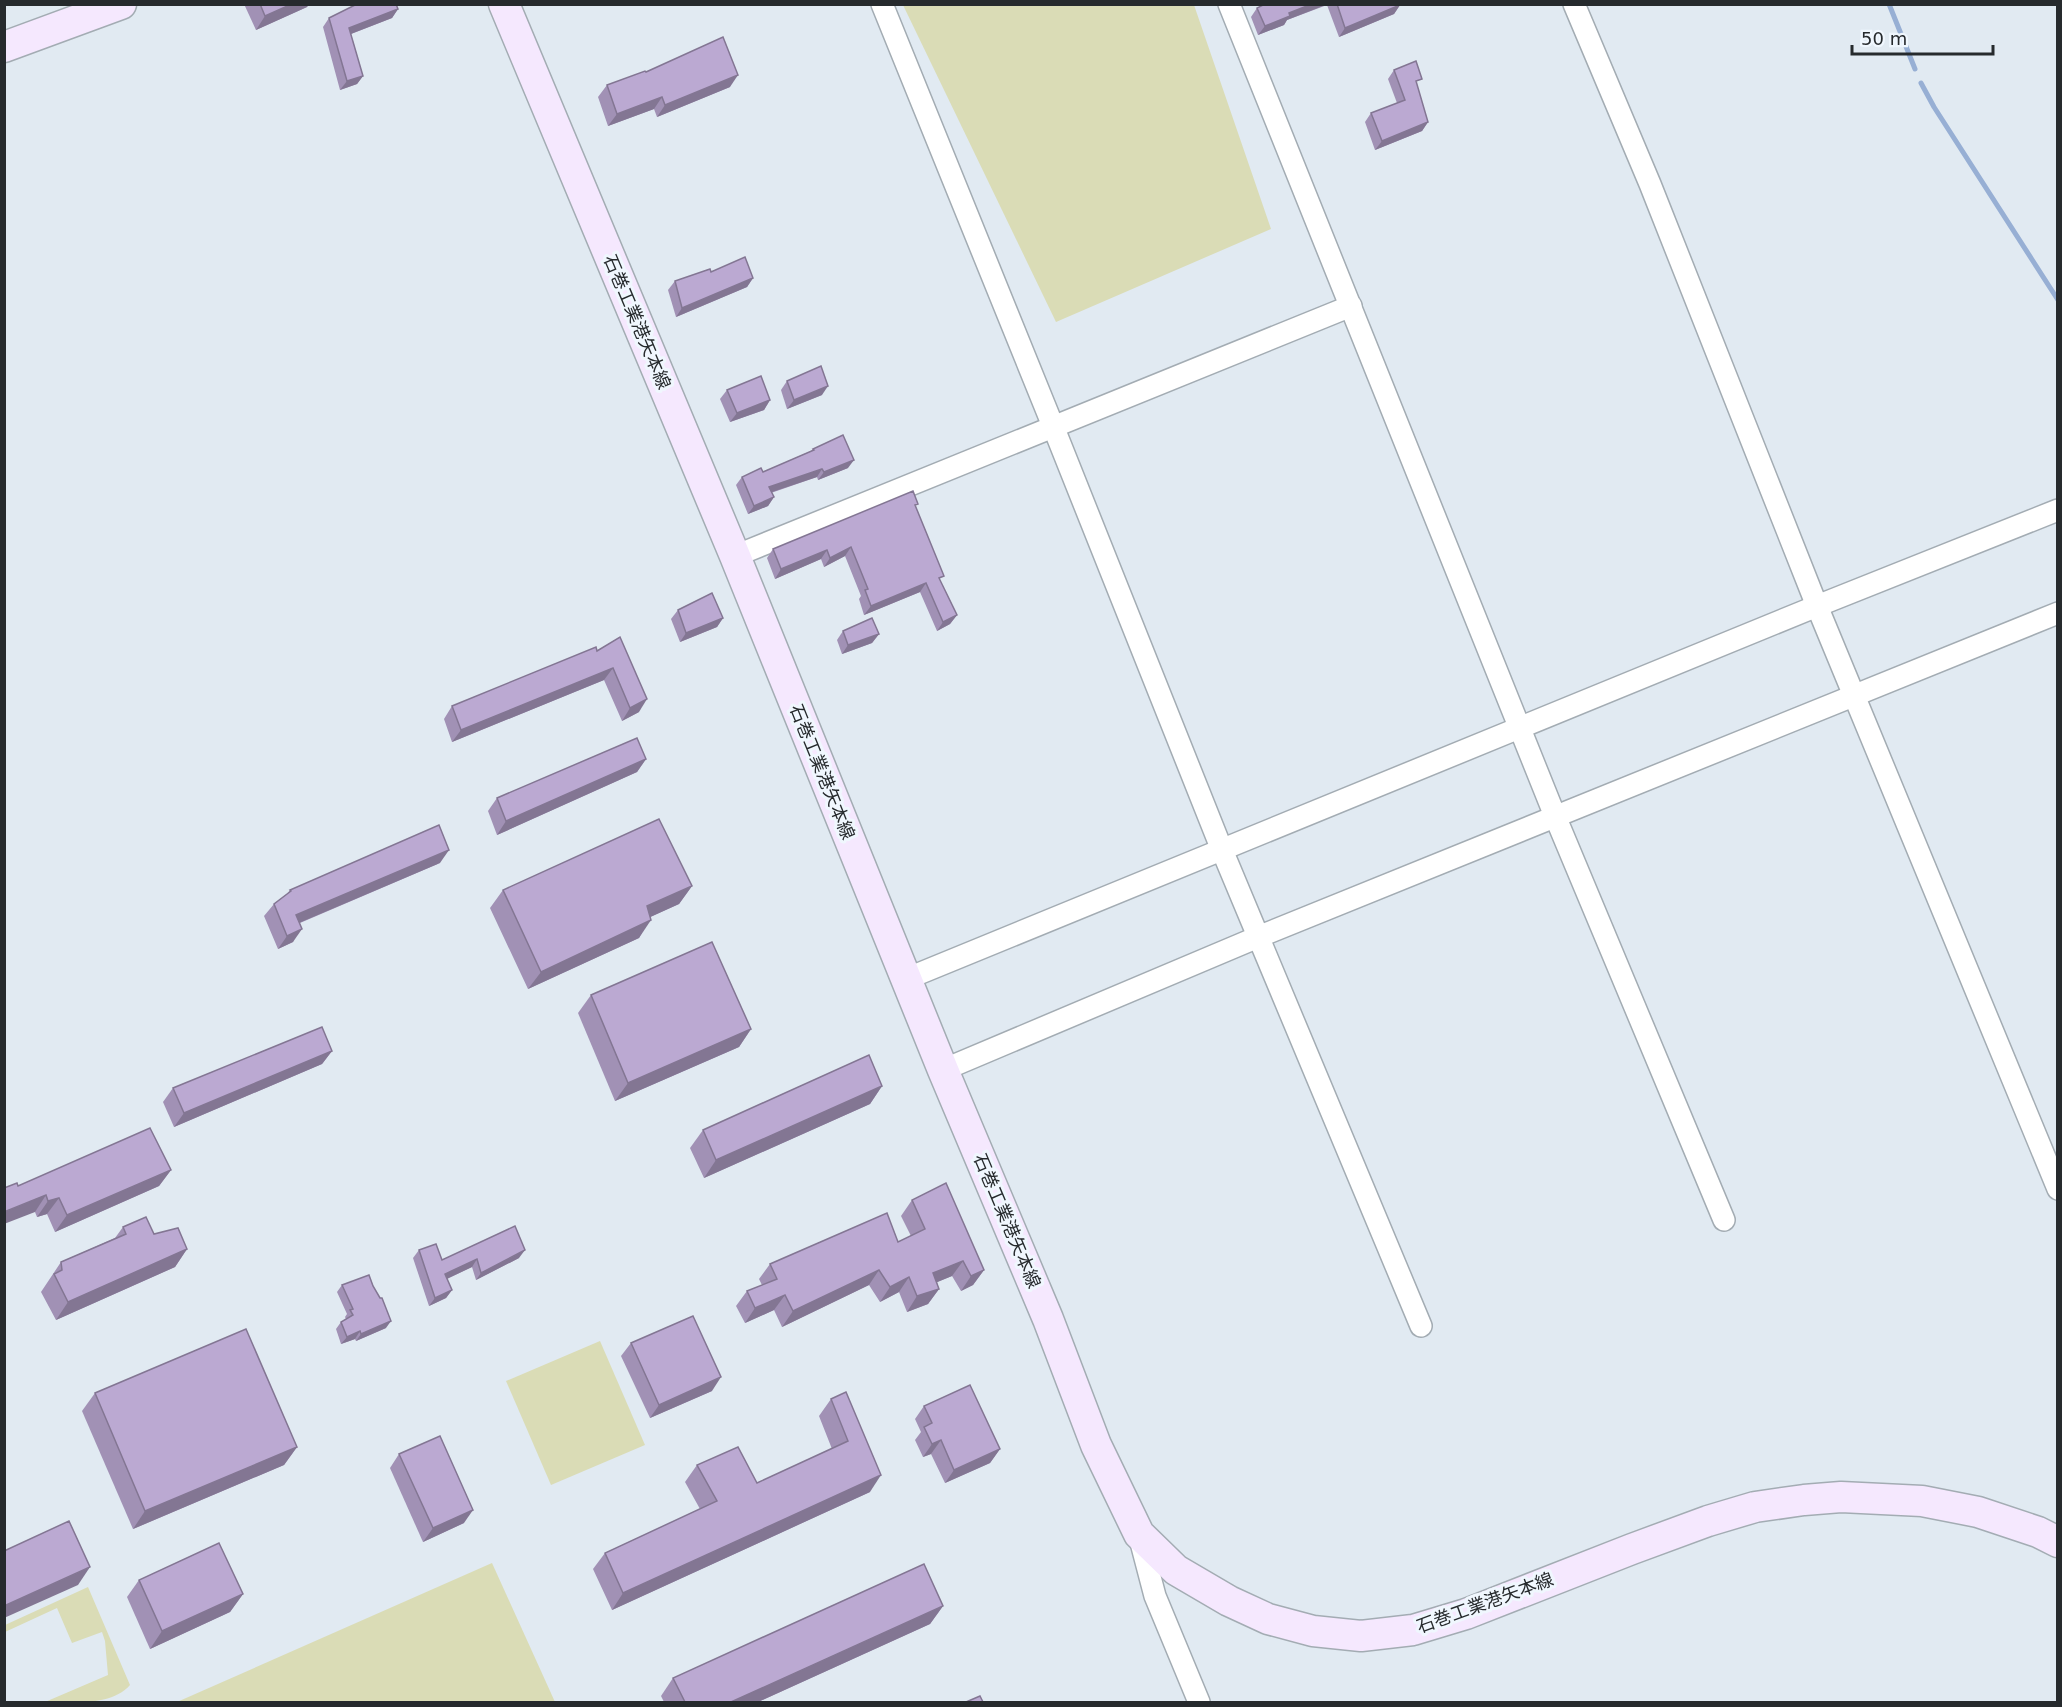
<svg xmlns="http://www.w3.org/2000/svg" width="2062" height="1707" font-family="'DejaVu Sans','Noto Sans JP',sans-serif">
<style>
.green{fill:#dadcb6}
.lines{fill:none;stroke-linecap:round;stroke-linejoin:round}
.stream{stroke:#97afd4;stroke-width:5}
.minor-casing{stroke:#a3acb3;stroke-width:24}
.secondary-casing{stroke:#a3acb3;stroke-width:33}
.minor{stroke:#fff;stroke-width:21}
.secondary{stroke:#f5e8fe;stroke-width:30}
.wall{fill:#a191b5}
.shaded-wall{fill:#837693}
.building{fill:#bba9d2;stroke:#837693;stroke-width:1.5}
.labels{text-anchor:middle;stroke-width:6;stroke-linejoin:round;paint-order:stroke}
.street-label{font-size:18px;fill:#262a2d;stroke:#f0f7fe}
</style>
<rect width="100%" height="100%" fill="#e1eaf2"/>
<g class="green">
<polygon points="903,5 1194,5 1271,229 1056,322"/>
<polygon points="600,1341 645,1445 551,1485 506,1381"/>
<polygon points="492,1563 555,1702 177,1702"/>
<path d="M88,1587L130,1685C112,1706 71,1703 45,1702L108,1675L105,1641L102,1632L72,1643L57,1608L5,1632V1625Z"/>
</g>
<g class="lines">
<g class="stream">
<polyline points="1889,4 1915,69"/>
<polyline points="1921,83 1934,107 2058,300"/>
</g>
<defs>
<g id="minor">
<polyline points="882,4 1053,426 1222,850 1421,1326"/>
<polyline points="1229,4 1555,816 1724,1220"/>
<polyline points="1574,4 1650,184 1817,606 2058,1189"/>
<polyline points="735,556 1351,306"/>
<polyline points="906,979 1817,606 2058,510"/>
<polyline points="943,1070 1258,937 2058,613"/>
<polyline points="1139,1535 1155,1596 1199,1702"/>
</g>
<g id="secondary">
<polyline points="504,4 735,556 943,1070 1048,1319 1096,1445 1139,1534 1176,1570 1229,1601 1268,1619 1313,1631 1361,1636 1413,1630 1466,1614 1632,1549 1708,1521 1755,1507 1804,1500 1841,1497 1922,1501 1978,1512 2038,1532 2058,1542"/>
<polyline points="4,47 121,4"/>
</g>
</defs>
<use href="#minor" class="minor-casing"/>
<use href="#secondary" class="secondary-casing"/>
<use href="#minor" class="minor"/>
<use href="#secondary" class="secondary"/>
</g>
<g class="wall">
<polygon points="244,4 309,4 307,7 256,30"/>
<polygon points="352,4 396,4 398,9 392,18 351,34 363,76 357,84 340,90 323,27 329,18 353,7"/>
<polygon points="1265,4 1356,4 1400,5 1394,14 1339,37 1327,5 1287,20 1284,25 1258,35 1251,17 1257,8"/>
<polygon points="1394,70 1417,85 1428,122 1422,131 1375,150 1365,122 1371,113 1397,103 1388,79"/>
<polygon points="646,72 730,87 657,117 654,109 608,126 598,97 607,85"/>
<polygon points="711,272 753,278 747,287 676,317 668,290 675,281"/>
<polygon points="787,381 822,395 787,409 781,390"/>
<polygon points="727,390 770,400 764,410 730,422 720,399"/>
<polygon points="813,449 848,468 818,480 817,477 771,493 774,497 768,506 748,514 736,485 742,477 763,472 811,451"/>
<polygon points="916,507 940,581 957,615 950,624 937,631 920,592 864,615 859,599 861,596 845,556 824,567 821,559 775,579 767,558 773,549"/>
<polygon points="678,610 723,618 717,627 680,642 671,619"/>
<polygon points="843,631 879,634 872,643 842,654 837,640"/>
<polygon points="620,637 639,712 622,721 604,680 452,742 444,719 452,706 597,651"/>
<polygon points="646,759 637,772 497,835 488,811 497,798"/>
<polygon points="440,863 300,923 293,942 278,949 264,916 274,904 287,894 290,890"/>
<polygon points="692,886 679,904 650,917 639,938 528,989 490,908 503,890"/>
<polygon points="591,995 751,1029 739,1047 615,1101 578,1013"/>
<polygon points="332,1051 322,1064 174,1127 163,1102 173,1088"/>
<polygon points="882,1086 870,1104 704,1178 690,1148 703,1130"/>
<polygon points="171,1170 159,1186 55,1232 47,1214 37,1217 35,1212 18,1186"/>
<polygon points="912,1200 984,1270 973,1285 961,1291 952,1276 937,1282 939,1289 928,1304 907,1312 899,1292 880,1302 869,1285 782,1327 774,1310 745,1323 736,1306 747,1291 762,1285 759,1279 770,1264 898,1242 911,1236 901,1216"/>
<polygon points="123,1227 154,1234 187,1249 175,1267 56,1320 41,1292 61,1262 115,1238"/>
<polygon points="419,1250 442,1260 519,1258 476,1280 472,1267 447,1279 452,1290 446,1298 429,1306 413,1258"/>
<polygon points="342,1285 386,1328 356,1341 355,1339 341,1344 336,1329 341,1322 346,1319 345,1317 347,1314 337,1292"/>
<polygon points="631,1343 712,1391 650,1418 621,1356"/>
<polygon points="95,1393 297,1447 284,1465 133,1529 82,1411"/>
<polygon points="831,1399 870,1492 612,1610 593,1569 605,1553 700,1509 685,1482 697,1465 757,1483 832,1449 819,1416"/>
<polygon points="924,1406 1000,1449 990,1463 945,1483 931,1454 923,1457 915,1440 921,1432 915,1419"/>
<polygon points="399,1454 464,1523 423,1542 390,1468"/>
<polygon points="139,1580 243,1594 230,1612 150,1649 127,1597"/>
<polygon points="943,1606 930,1624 758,1702 664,1702 661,1696 673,1678"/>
</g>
<g class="shaded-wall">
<polygon points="292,4 309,4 307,7 256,30 265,16"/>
<polygon points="1312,4 1328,4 1287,20 1284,25 1258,35 1265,26 1289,13"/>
<polygon points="1400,5 1394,14 1339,37 1345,28"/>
<polygon points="398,9 392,18 343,37 349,28"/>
<polygon points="738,75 730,87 657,117 665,105"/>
<polygon points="363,76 357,84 340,90 347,81"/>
<polygon points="662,97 654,109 608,126 617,114"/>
<polygon points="1428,122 1422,131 1375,150 1382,141"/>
<polygon points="753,278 747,287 676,317 682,308"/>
<polygon points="828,386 822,395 787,409 794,400"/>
<polygon points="770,400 764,410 730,422 737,413"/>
<polygon points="854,460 848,468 818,480 824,472"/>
<polygon points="822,469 817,477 763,495 769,487"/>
<polygon points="774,497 768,506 748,514 754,506"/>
<polygon points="851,547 845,556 824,567 830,558"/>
<polygon points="827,550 821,559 775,579 781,569"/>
<polygon points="926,583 920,592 864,615 871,606"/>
<polygon points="957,615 950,624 937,631 943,622"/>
<polygon points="723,618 717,627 680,642 686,633"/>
<polygon points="879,634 872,643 842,654 848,645"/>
<polygon points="613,668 604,680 452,742 461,730"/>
<polygon points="647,699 639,712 622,721 630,708"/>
<polygon points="646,759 637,772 497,835 506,821"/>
<polygon points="449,850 440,863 287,928 296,915"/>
<polygon points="692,886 679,904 635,924 647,906"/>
<polygon points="651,920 639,938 528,989 541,972"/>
<polygon points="302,929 293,942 278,949 287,936"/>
<polygon points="751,1029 739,1047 615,1101 628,1083"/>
<polygon points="332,1051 322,1064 174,1127 184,1113"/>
<polygon points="882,1086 870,1104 704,1178 716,1160"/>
<polygon points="171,1170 159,1186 55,1232 67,1215"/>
<polygon points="46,1195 35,1212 4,1224 4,1212"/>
<polygon points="59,1198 47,1214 37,1217 48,1201"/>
<polygon points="187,1249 175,1267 56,1320 68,1302"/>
<polygon points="525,1250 519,1258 476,1280 481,1273"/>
<polygon points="477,1259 472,1267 440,1282 445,1274"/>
<polygon points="963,1261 952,1276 923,1288 933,1273"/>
<polygon points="879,1270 869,1285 782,1327 793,1311"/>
<polygon points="984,1270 973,1285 961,1291 971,1276"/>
<polygon points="909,1277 899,1292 880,1302 890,1287"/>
<polygon points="939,1289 928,1304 907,1312 917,1296"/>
<polygon points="452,1290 446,1298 429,1306 435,1298"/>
<polygon points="785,1295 774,1310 745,1323 755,1308"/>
<polygon points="391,1321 386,1328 356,1341 361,1334"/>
<polygon points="360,1331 355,1339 341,1344 347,1337"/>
<polygon points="721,1377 712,1391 650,1418 659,1405"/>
<polygon points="941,1440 931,1454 923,1457 932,1444"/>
<polygon points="297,1447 284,1465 133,1529 145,1511"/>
<polygon points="1000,1449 990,1463 945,1483 954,1470"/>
<polygon points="881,1475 870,1492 612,1610 623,1593"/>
<polygon points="473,1510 464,1523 423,1542 433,1528"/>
<polygon points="90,1567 78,1585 4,1618 4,1606"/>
<polygon points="243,1594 230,1612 150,1649 162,1631"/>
<polygon points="943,1606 930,1624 758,1702 731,1702"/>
</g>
<g class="building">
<polygon points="260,4 292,4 265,16"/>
<polygon points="357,4 396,4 398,9 349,28 363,76 347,81 329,18"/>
<polygon points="1265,4 1312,4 1289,13 1290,16 1265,26 1257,8"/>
<polygon points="1337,4 1400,4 1400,5 1345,28"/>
<polygon points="723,37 738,75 665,105 662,97 617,114 607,85 645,71 646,72"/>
<polygon points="1416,61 1422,79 1416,81 1428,122 1382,141 1371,113 1405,100 1394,70"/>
<polygon points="745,257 753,278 682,308 675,281 710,269 711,272"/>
<polygon points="821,366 828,386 794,400 787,381"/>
<polygon points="761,376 770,400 737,413 727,390"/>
<polygon points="843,435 854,460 824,472 822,469 769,487 774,497 754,506 742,477 761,468 763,472 814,450 813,449"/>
<polygon points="913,491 918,504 915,505 944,576 939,578 957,615 943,622 926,583 871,606 865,590 868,589 851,547 830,558 827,550 781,569 773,549"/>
<polygon points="712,593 723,618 686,633 678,610"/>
<polygon points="872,618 879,634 848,645 843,631"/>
<polygon points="620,637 647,699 630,708 613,668 461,730 452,706 596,647 597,651"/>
<polygon points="637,738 646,759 506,821 497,798"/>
<polygon points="659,819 692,886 647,906 651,920 541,972 503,890"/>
<polygon points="439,825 449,850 296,915 302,929 287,936 274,904 291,891 290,890"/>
<polygon points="712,942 751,1029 628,1083 591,995"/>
<polygon points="322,1027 332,1051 184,1113 173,1088"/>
<polygon points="869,1055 882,1086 716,1160 703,1130"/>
<polygon points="150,1128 171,1170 67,1215 59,1198 48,1201 46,1195 4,1212 4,1188 17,1183 18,1186"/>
<polygon points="946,1183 984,1270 971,1276 963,1261 933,1273 939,1289 917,1296 909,1277 890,1287 879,1270 793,1311 785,1295 755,1308 747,1291 777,1279 770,1264 887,1213 898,1242 925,1229 912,1200"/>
<polygon points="146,1217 154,1234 178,1228 187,1249 68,1302 54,1274 62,1270 61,1262 126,1234 123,1227"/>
<polygon points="515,1226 525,1250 481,1273 477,1259 445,1274 452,1290 435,1298 419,1250 436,1244 442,1260"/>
<polygon points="369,1275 373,1286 380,1298 382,1298 391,1321 361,1334 360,1331 347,1337 341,1322 353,1315 350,1310 353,1309 342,1285"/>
<polygon points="693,1316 721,1377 659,1405 631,1343"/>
<polygon points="246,1329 297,1447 145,1511 95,1393"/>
<polygon points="970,1385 1000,1449 954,1470 941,1440 932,1444 924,1427 932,1423 924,1406"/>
<polygon points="846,1392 881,1475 623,1593 605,1553 717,1501 697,1465 738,1447 757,1483 848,1441 831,1399"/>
<polygon points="440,1436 473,1510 433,1528 399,1454"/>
<polygon points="69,1521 90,1567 4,1606 4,1551"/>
<polygon points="219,1543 243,1594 162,1631 139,1580"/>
<polygon points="924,1564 943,1606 731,1702 685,1702 673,1678"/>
<polygon points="980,1696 983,1702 966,1702"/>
</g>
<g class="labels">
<g class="street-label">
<text transform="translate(637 322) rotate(67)" y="6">石巻工業港矢本線</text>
<text transform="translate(822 772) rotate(68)" y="6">石巻工業港矢本線</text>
<text transform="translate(1007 1221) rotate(67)" y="6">石巻工業港矢本線</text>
<text transform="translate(1485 1603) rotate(-20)" y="6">石巻工業港矢本線</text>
</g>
</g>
<rect width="2062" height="1707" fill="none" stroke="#262a2d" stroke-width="12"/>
<path d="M1852 45v9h141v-9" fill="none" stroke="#262a2d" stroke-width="3"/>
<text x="1861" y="45" font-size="18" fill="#262a2d" stroke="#f0f7fe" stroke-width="4.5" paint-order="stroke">50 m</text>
</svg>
